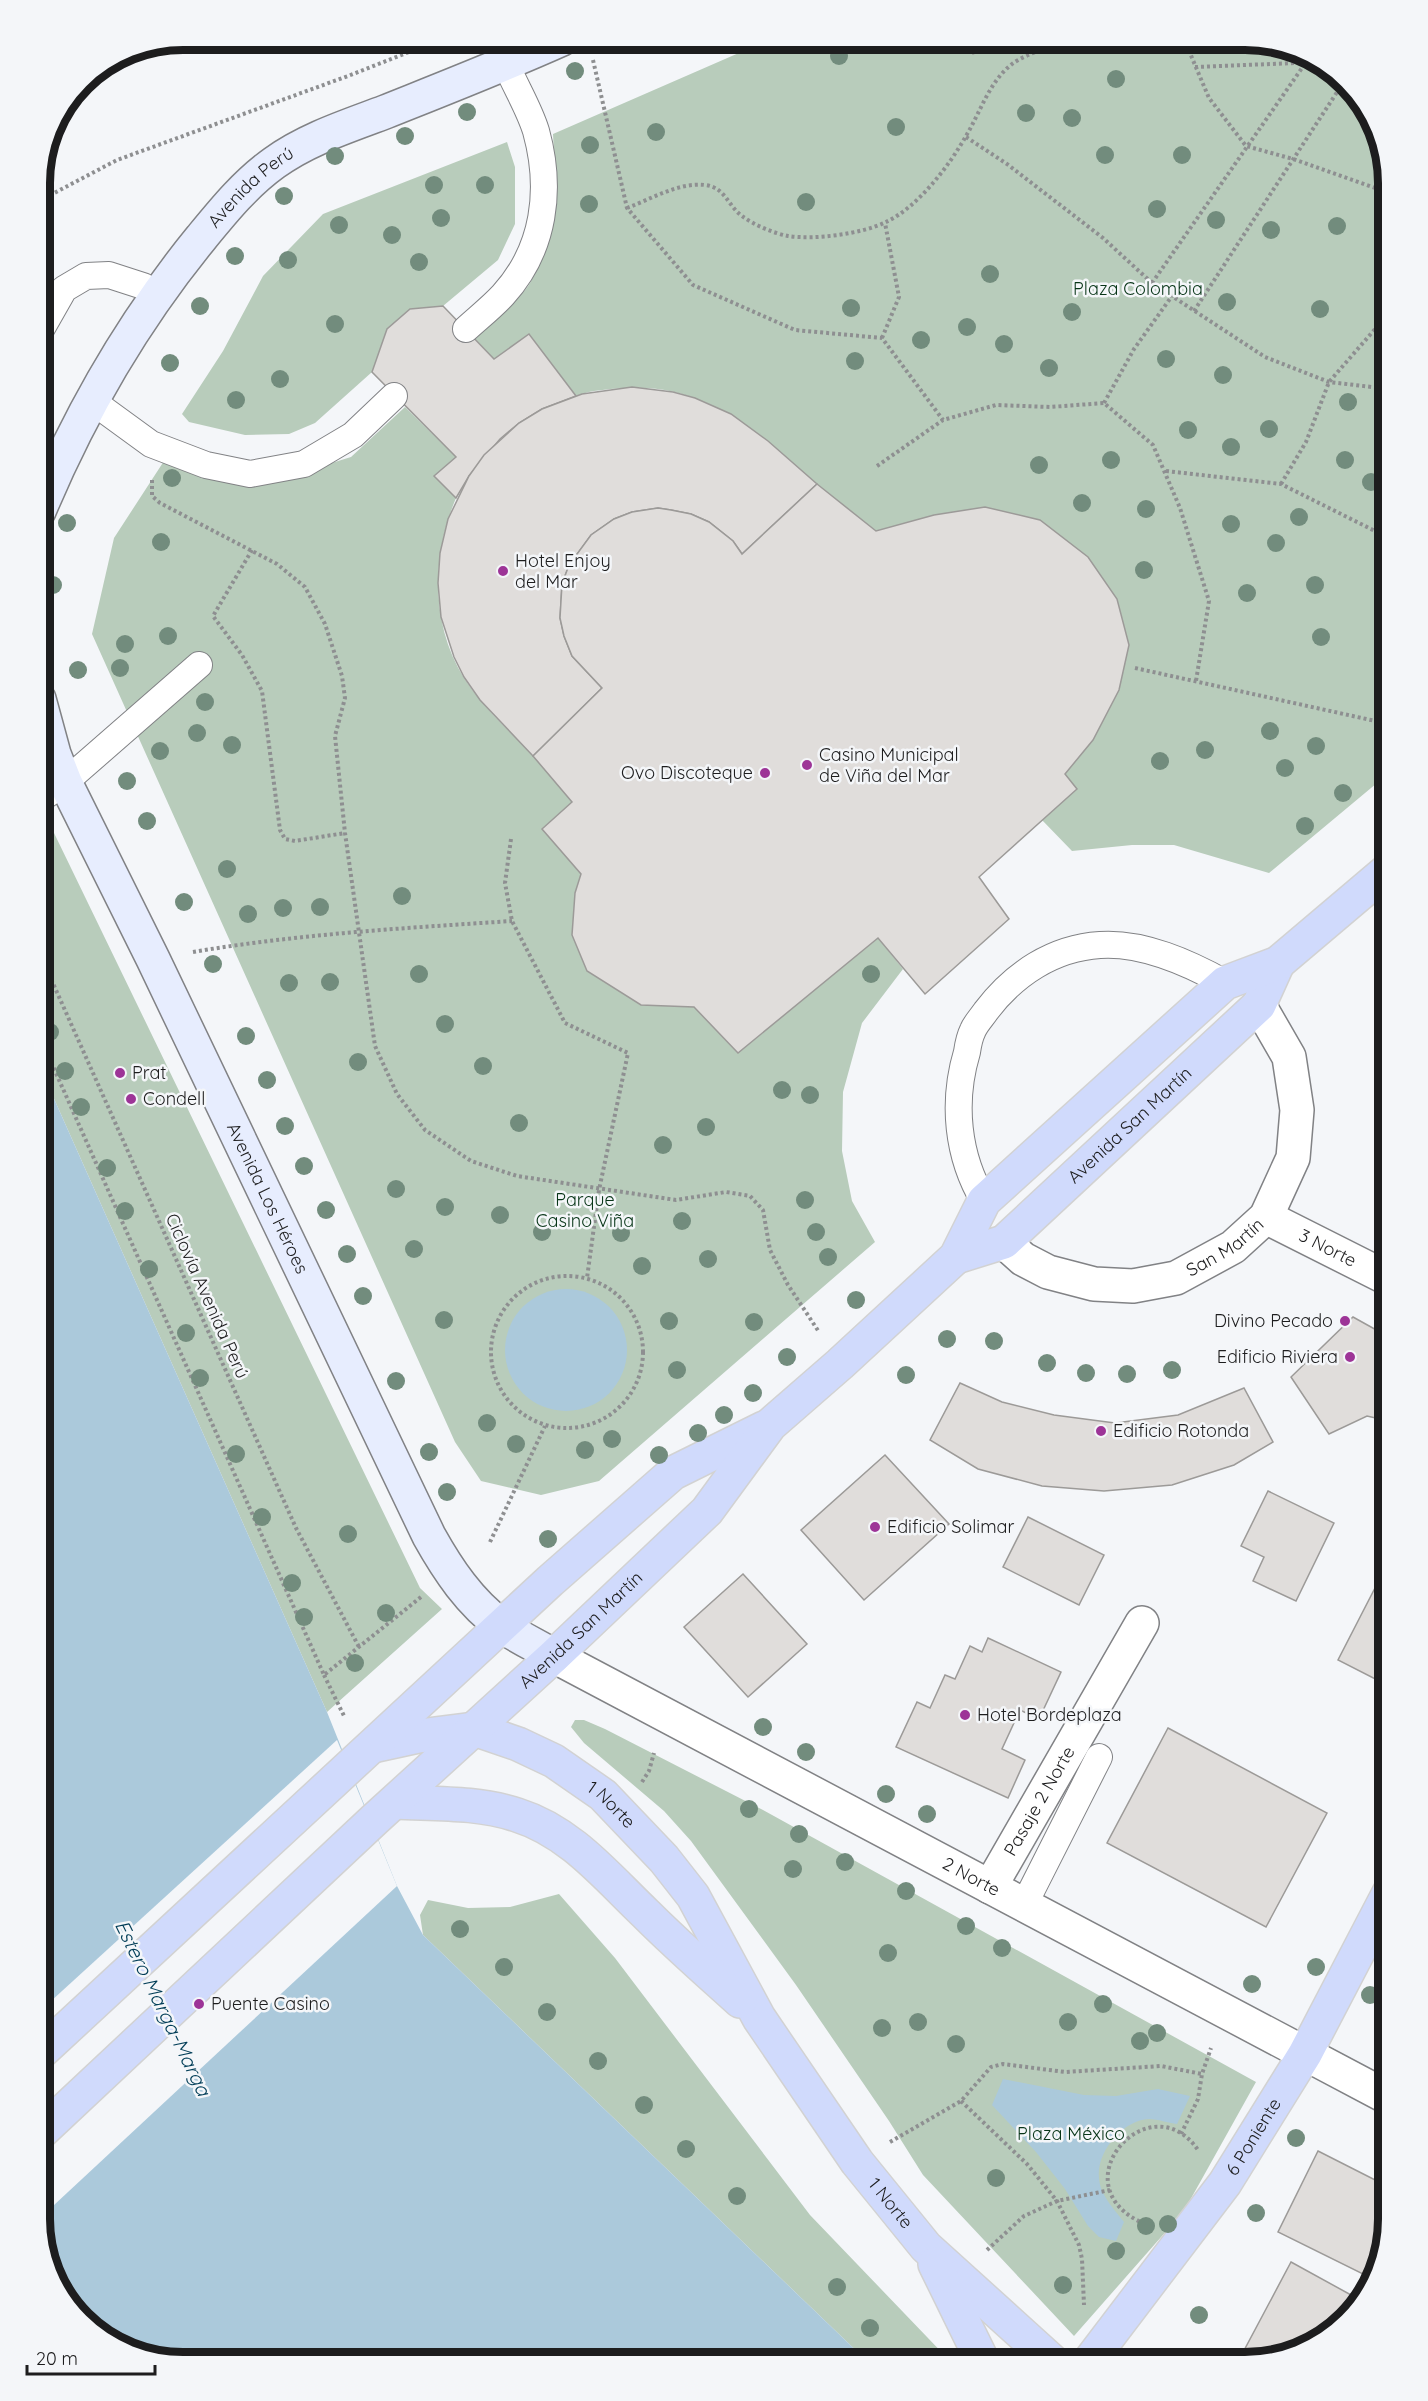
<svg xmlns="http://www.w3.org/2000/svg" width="1428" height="2401" font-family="Quicksand,sans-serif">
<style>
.green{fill:#b8ccbb}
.water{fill:#abc9db}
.pier{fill:#f4f6f9}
.building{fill:#e0dddb;stroke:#9c9a98;stroke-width:1.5}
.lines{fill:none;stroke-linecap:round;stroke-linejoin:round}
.lane-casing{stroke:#818285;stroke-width:28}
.street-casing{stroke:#818285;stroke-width:36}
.secondary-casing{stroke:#818285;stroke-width:36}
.primary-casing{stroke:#d2d2d2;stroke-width:36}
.path{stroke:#8e8f91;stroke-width:4;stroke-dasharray:3 3;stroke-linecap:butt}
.lane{stroke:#fff;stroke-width:26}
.street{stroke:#fff;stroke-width:33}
.secondary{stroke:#e7edfe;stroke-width:33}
.primary{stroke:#d0dafc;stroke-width:33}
.tree{fill:#728c7d}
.poi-dot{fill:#9d3497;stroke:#f4f6f9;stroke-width:2}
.labels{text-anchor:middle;stroke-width:5;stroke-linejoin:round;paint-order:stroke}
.street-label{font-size:18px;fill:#1d1d1e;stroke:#f4f6f9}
.park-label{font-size:18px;fill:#073517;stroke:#f4f6f9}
.poi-label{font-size:18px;fill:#1d1d1e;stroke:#f4f6f9;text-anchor:start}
.water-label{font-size:20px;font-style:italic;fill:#013d57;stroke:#f4f6f9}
.rim{fill:none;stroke:#1d1d1e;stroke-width:8}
</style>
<rect width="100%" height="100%" fill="#f4f6f9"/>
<g class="green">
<path d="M771,39H966L973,54L1008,39H1255L1326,63L1374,119L1389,182V773L1269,873L1174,845H1132L1072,851L1042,820L1065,774L1093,740L1119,690L1129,645L1117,599L1087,557L985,507L934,515L876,531C856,515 837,500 818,485C759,436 710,383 626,388C609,389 591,390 576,396L529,334L494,359L475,339C489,325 522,297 530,283C558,234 556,188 553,134Z"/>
<polygon points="507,142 515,167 515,224 498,260 443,306 410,309 387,329 372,372 315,423 289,434 245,435 189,422 182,414 223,351 263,276 323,214"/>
<path d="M405,407L456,457L435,476L456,498C432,555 430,623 464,678C482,706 507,729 531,753C545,769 559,786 572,802L542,829L581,874L575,893L572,935L587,971L641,1005L694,1007L738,1053L878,938L903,969L862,1023L843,1092L842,1151L852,1201L875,1242L599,1481L541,1495L481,1481L455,1442L92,634L114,538L164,461L293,475L351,457Z"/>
<polygon points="39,802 420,1588 442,1609 327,1712 39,1065"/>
<polygon points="575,1720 584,1720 605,1729 763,1810 1256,2082 1184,2211 1074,2336 923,2175 889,2121 796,1985 691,1841 664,1811 584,1743 571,1727"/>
<polygon points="559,1894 615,1958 810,2215 951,2362 868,2362 423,1935 420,1915 428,1900 468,1908 510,1907"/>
</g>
<g class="water">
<polygon points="39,1065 327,1712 397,1886 423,1935 868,2362 173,2362 102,2338 54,2282 39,2219"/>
<circle cx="566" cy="1350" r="61"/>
<path d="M1003,2079L1084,2095L1116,2096L1158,2089L1190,2096L1177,2124C1168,2123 1158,2119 1149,2119C1123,2120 1096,2152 1099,2178C1100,2195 1114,2209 1124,2222L1116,2241L1099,2237L1088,2226L1065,2189L1036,2152L992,2105Z"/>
</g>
<polygon class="pier" points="337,1740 397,1886 39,2219 39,2012"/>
<g class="building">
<polygon points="966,39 1008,39 973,54"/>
<polygon points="443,306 494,359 529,334 576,396 542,409 519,423 500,439 469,476 456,498 434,476 456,457 372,372 387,329 410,309"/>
<polygon points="632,387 673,392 695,398 731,414 768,441 817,484 742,554 733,541 709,522 691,514 671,510 658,508 632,512 614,519 591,535 569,565 562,584 560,618 564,636 572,656 602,688 533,756 480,700 464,677 454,657 441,617 438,583 440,553 448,519 469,476 484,455 519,423 542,409 582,394"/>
<polygon points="817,484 876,531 934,515 985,507 1040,520 1088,557 1117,599 1129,645 1119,690 1093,740 1065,774 1077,789 979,877 1009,919 925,994 878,938 738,1053 694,1007 641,1005 587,971 572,935 575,893 581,874 542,829 572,802 533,756 602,688 572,656 564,636 560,618 562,584 569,565 591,535 614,519 632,512 658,508 671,510 691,514 709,522 733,541 742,554"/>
<polygon points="1353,1317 1389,1337 1389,1421 1367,1416 1329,1434 1291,1377"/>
<polygon points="960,1383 1002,1402 1054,1415 1115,1423 1178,1415 1244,1388 1273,1442 1234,1465 1172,1485 1104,1491 1042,1486 978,1469 930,1440"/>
<polygon points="885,1455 949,1524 864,1600 801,1530"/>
<polygon points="1268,1491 1334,1523 1296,1601 1253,1581 1264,1557 1241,1546"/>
<polygon points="1028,1517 1104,1555 1079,1605 1003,1567"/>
<polygon points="743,1574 807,1644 748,1697 684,1627"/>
<polygon points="1375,1588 1389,1595 1389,1686 1338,1660"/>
<polygon points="988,1638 1061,1672 1039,1719 1020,1710 1002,1749 1025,1760 1008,1798 896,1747 917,1702 930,1708 945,1675 955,1679 970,1646 982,1652"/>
<polygon points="1168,1728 1327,1813 1266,1927 1107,1843"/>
<polygon points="1318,2151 1389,2187 1389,2219 1371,2278 1278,2232"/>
<polygon points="1291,2262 1362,2301 1309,2347 1248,2362 1240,2358"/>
</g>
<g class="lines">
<defs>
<g id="lane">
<path d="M466,329C478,318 492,307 503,295C545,249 552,189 536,131C529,108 515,86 506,64"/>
<polyline points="39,333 64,289 86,276 109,275 143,286 158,295"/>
<polyline points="92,401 151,444 206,465 250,474 304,464 353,435 394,396"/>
<polyline points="39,800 65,782 199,665"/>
<path d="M984,1201C957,1156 952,1102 967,1052C968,1045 970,1036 973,1030C976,1023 982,1017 986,1011C1014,974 1053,948 1100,945C1143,942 1189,963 1225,983"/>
<polyline points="1024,1905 1099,1757"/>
</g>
<g id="street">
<path id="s1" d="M1266,1217L1389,1279"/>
<path id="s2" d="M1004,1242L1023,1259L1048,1272L1094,1284L1133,1286L1176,1278L1233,1247L1266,1217L1293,1158L1297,1110L1289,1057L1259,1005"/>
<path id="s3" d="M554,1656L1389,2098"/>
<path id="s4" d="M990,1887L1142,1623"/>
</g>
<g id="secondary">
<path id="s5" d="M39,511C80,413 134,320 201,238C224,210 245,184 274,163C307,139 348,126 385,112C445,88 504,65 562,39"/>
<path id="s6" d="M39,699L54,754L65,782L153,959L429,1536C448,1570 470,1603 502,1626C518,1637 537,1646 554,1656"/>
</g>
<g id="primary">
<path id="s7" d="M956,1257L1004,1242L1259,1005L1278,963"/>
<path id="s8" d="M373,1746L419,1736L474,1729L518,1744L554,1761L603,1795L664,1859L693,1896L759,2018L857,2162L926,2247L1053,2362"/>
<path d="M395,1802C435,1804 478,1802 517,1815C571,1832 606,1876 646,1914C676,1944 708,1972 740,2001"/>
<polyline points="39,2054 550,1581 673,1473 764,1428"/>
<path id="s9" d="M39,2134L374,1820L554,1656L707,1511L770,1425L840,1364L956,1257L984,1201L1225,983L1278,963L1389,869"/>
<polyline points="935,2264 983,2362"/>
<path id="s10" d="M1089,2362L1225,2183L1305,2054L1389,1893"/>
</g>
</defs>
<use href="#lane" class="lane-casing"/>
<use href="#street" class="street-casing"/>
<use href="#secondary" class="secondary-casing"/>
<use href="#primary" class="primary-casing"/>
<g class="path">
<polyline points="1184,39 1209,98 1246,146 1293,159 1389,193"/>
<polyline points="593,60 627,208 693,285 795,330 882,338 943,420"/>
<polyline points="1195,67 1321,62"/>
<polyline points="966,137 1007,164 1103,238 1152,283 1265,357 1329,382 1389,389"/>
<polyline points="39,201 117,160 348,76 442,39"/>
<path d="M627,208C651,199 679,182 705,185C725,187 728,206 742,216C754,225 773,233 788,236C814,240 862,234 886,222C918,207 949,166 966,136C981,111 989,82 1012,64C1028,52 1058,45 1076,39"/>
<polyline points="1152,283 1309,58"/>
<polyline points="1194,311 1343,83"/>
<polyline points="882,338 899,297 885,223"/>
<polyline points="1104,403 1134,349 1172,296"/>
<polyline points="877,466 943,420 996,405 1050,407 1104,403 1153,445 1180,508 1209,601 1196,681"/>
<polyline points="1166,471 1281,484 1389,538"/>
<polyline points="152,480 152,496 160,503 277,564 305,587 325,624 342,676 345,698 335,736 345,833 375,1046 397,1094 425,1130 471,1161 517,1176 676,1200 726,1192 750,1196 763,1210 770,1250 788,1285 819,1332"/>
<polyline points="1281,484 1306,442 1329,382 1389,313"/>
<polyline points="252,550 213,616 242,655 262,691 280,830 285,839 295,841 345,833"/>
<polyline points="1135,668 1389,724"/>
<polyline points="511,839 505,883 512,921 565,1023 628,1053 599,1190 587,1278"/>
<polyline points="39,952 296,1528 359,1647"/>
<path d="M193,952C299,934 405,928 512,921"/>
<polyline points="39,1035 324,1675 421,1597"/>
<circle cx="567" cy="1352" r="76"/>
<polyline points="490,1542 545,1426"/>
<polyline points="324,1675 345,1718"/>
<polyline points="642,1782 649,1771 654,1753"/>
<polyline points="961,2101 1027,2164 1057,2201 1079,2245 1082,2259 1084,2305"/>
<polyline points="1181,2134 1198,2099 1202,2074"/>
<polyline points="890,2142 961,2101 991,2067 1003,2064 1065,2072 1161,2066 1202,2074 1211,2048"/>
<path d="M1145,2224C1055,2186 1150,2080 1198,2150"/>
<polyline points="987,2250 1024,2216 1057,2201 1110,2190"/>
</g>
<use href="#lane" class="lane"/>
<use href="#street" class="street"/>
<use href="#secondary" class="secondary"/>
<use href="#primary" class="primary"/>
</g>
<g class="tree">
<circle cx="839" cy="56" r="9"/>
<circle cx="575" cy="71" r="9"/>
<circle cx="1116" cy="79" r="9"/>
<circle cx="467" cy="112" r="9"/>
<circle cx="1026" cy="113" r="9"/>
<circle cx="1072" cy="118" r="9"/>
<circle cx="896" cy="127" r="9"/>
<circle cx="656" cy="132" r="9"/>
<circle cx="405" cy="136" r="9"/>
<circle cx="590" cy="145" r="9"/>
<circle cx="1105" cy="155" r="9"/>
<circle cx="1182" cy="155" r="9"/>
<circle cx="335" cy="156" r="9"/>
<circle cx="434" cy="185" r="9"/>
<circle cx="485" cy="185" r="9"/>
<circle cx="284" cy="196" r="9"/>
<circle cx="806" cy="202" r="9"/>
<circle cx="589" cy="204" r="9"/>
<circle cx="1157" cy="209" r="9"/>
<circle cx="441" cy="218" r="9"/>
<circle cx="1216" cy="220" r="9"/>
<circle cx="339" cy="225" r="9"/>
<circle cx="1337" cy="226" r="9"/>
<circle cx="1271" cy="230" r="9"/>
<circle cx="392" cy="235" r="9"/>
<circle cx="235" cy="256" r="9"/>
<circle cx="288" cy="260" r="9"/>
<circle cx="419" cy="262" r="9"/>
<circle cx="990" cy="274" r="9"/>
<circle cx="1227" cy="302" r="9"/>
<circle cx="200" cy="306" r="9"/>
<circle cx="851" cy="308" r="9"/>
<circle cx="1320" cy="309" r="9"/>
<circle cx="1072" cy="312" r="9"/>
<circle cx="335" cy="324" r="9"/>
<circle cx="967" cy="327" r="9"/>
<circle cx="921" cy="340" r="9"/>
<circle cx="1004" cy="344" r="9"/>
<circle cx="1166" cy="359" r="9"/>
<circle cx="855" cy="361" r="9"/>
<circle cx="170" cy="363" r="9"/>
<circle cx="1049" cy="368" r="9"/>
<circle cx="1223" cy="375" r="9"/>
<circle cx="280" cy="379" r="9"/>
<circle cx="236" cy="400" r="9"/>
<circle cx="1348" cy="402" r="9"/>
<circle cx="1269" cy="429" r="9"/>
<circle cx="1188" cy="430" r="9"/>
<circle cx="1231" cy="447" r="9"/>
<circle cx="1111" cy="460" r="9"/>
<circle cx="1345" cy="460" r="9"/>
<circle cx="1039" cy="465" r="9"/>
<circle cx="172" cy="478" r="9"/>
<circle cx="1371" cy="482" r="9"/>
<circle cx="1082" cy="503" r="9"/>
<circle cx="1146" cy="509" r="9"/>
<circle cx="1299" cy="517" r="9"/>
<circle cx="67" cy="523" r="9"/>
<circle cx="1231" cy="524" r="9"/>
<circle cx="161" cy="542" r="9"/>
<circle cx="1276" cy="543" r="9"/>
<circle cx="1144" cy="570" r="9"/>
<circle cx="53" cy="585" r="9"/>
<circle cx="1315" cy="585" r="9"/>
<circle cx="1247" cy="593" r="9"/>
<circle cx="168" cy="636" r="9"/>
<circle cx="1321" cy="637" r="9"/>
<circle cx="125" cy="644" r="9"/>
<circle cx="120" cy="668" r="9"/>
<circle cx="78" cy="670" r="9"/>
<circle cx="205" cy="702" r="9"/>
<circle cx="1270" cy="731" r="9"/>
<circle cx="197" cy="733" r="9"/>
<circle cx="232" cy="745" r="9"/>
<circle cx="1316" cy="746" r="9"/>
<circle cx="1205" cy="750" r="9"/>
<circle cx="160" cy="751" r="9"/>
<circle cx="1160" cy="761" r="9"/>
<circle cx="1285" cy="768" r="9"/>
<circle cx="127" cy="781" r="9"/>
<circle cx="1343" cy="793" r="9"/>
<circle cx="147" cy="821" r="9"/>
<circle cx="1305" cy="826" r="9"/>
<circle cx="227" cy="869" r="9"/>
<circle cx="402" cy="896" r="9"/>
<circle cx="184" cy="902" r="9"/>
<circle cx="320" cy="907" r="9"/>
<circle cx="283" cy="908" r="9"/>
<circle cx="248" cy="914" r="9"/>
<circle cx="213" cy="964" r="9"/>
<circle cx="419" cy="974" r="9"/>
<circle cx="871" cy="974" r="9"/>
<circle cx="330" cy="982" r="9"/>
<circle cx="289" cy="983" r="9"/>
<circle cx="445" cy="1024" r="9"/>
<circle cx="50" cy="1032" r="9"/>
<circle cx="246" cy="1036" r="9"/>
<circle cx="358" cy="1062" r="9"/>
<circle cx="483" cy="1066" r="9"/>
<circle cx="65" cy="1071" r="9"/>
<circle cx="267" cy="1080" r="9"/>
<circle cx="782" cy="1090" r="9"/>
<circle cx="810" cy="1095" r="9"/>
<circle cx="81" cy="1107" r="9"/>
<circle cx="519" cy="1123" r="9"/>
<circle cx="285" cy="1126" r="9"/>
<circle cx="706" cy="1127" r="9"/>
<circle cx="663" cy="1145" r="9"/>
<circle cx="304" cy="1166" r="9"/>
<circle cx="107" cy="1168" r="9"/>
<circle cx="396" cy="1189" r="9"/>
<circle cx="805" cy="1200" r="9"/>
<circle cx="445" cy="1207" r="9"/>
<circle cx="326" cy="1210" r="9"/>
<circle cx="125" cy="1211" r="9"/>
<circle cx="500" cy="1215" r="9"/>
<circle cx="682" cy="1221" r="9"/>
<circle cx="542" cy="1232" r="9"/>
<circle cx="816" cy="1232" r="9"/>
<circle cx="621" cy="1233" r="9"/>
<circle cx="414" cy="1249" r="9"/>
<circle cx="347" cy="1254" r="9"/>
<circle cx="828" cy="1257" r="9"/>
<circle cx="708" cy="1259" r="9"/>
<circle cx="642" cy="1266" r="9"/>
<circle cx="149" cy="1269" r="9"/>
<circle cx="363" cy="1296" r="9"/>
<circle cx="856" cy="1300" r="9"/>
<circle cx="444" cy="1320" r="9"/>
<circle cx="669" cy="1321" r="9"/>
<circle cx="754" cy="1322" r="9"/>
<circle cx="186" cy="1333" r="9"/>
<circle cx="947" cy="1339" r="9"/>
<circle cx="994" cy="1341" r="9"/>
<circle cx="787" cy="1357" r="9"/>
<circle cx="1047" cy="1363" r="9"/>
<circle cx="677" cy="1370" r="9"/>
<circle cx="1172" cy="1370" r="9"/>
<circle cx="1086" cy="1373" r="9"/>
<circle cx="1127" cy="1374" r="9"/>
<circle cx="906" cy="1375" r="9"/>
<circle cx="200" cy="1378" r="9"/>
<circle cx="396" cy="1381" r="9"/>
<circle cx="753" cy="1393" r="9"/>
<circle cx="724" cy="1415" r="9"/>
<circle cx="487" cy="1423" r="9"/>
<circle cx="698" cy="1433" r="9"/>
<circle cx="612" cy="1439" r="9"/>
<circle cx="516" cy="1444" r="9"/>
<circle cx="585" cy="1450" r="9"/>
<circle cx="429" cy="1452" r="9"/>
<circle cx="236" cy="1454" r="9"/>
<circle cx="659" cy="1455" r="9"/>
<circle cx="447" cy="1492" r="9"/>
<circle cx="262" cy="1517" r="9"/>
<circle cx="348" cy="1534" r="9"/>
<circle cx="548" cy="1539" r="9"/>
<circle cx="292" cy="1583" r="9"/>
<circle cx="386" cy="1613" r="9"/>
<circle cx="304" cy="1617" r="9"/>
<circle cx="355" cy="1663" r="9"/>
<circle cx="763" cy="1727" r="9"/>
<circle cx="806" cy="1752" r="9"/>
<circle cx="886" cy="1794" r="9"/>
<circle cx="749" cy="1809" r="9"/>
<circle cx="927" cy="1814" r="9"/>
<circle cx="799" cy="1834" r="9"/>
<circle cx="845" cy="1862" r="9"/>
<circle cx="793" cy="1869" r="9"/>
<circle cx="906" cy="1891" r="9"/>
<circle cx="966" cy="1926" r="9"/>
<circle cx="460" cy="1929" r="9"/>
<circle cx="1002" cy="1948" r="9"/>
<circle cx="888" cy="1953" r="9"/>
<circle cx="504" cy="1967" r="9"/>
<circle cx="1316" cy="1967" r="9"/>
<circle cx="1252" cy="1984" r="9"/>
<circle cx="1370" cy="1995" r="9"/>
<circle cx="1103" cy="2004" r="9"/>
<circle cx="547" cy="2012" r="9"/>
<circle cx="918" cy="2022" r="9"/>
<circle cx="1068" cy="2022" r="9"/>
<circle cx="882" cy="2028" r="9"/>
<circle cx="1157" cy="2033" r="9"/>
<circle cx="1140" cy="2041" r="9"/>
<circle cx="956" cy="2044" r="9"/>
<circle cx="598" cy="2061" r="9"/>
<circle cx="644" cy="2105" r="9"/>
<circle cx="1296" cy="2138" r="9"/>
<circle cx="686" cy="2149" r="9"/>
<circle cx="996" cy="2178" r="9"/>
<circle cx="737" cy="2196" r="9"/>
<circle cx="1256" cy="2213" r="9"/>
<circle cx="1168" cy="2224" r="9"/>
<circle cx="1146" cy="2226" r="9"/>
<circle cx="1116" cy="2251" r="9"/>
<circle cx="1063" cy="2285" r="9"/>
<circle cx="837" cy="2287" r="9"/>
<circle cx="1199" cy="2315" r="9"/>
<circle cx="870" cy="2328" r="9"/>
</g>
<g class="poi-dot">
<circle cx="503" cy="571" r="6"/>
<circle cx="807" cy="765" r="6"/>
<circle cx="765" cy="773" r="6"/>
<circle cx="120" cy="1073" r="6"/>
<circle cx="131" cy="1099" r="6"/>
<circle cx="1345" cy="1321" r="6"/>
<circle cx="1350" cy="1357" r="6"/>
<circle cx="1101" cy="1431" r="6"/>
<circle cx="875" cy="1527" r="6"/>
<circle cx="965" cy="1715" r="6"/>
<circle cx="199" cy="2004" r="6"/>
</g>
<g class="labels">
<g class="street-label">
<text dy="6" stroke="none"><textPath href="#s5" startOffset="390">Avenida Perú</textPath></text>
<text dy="6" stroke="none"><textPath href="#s7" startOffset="222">Avenida San Martín</textPath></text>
<text dy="6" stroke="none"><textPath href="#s6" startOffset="550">Avenida Los Héroes</textPath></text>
<text dy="6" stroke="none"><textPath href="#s2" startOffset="242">San Martín</textPath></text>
<text dy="6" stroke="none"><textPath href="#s1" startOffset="69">3 Norte</textPath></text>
<text transform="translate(207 1296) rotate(66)" y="6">Ciclovía Avenida Perú</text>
<text dy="6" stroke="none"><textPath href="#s9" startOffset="740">Avenida San Martín</textPath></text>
<text dy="6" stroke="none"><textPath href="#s4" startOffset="99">Pasaje 2 Norte</textPath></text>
<text dy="6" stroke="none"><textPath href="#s8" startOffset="261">1 Norte</textPath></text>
<text dy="6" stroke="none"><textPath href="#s3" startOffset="472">2 Norte</textPath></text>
<text dy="6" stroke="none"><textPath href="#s10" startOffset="279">6 Poniente</textPath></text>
<text dy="6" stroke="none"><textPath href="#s8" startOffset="750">1 Norte</textPath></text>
</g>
<g class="park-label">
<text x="1138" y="295">Plaza Colombia</text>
<text x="585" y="1206">Parque<tspan x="585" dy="21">Casino Viña</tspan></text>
<text x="1071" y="2140">Plaza México</text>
</g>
<g class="poi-label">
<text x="515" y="567">Hotel Enjoy<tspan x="515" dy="21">del Mar</tspan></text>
<text x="819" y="761">Casino Municipal<tspan x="819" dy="21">de Viña del Mar</tspan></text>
<text x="753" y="779" text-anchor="end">Ovo Discoteque</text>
<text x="132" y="1079">Prat</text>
<text x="143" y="1105">Condell</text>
<text x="1333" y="1327" text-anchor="end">Divino Pecado</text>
<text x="1338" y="1363" text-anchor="end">Edificio Riviera</text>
<text x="1113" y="1437">Edificio Rotonda</text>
<text x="887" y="1533">Edificio Solimar</text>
<text x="977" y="1721">Hotel Bordeplaza</text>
<text x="211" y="2010">Puente Casino</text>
</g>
<g class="water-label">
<text transform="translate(163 2008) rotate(64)" y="7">Estero Marga-Marga</text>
</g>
</g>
<path d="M0 0H1428V2401H0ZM183 50H1245A133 133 0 0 1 1378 183V2219A133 133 0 0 1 1245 2352H183A133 133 0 0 1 50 2219V183A133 133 0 0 1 183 50Z" fill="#f4f6f9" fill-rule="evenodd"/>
<path class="rim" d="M183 50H1245A133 133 0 0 1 1378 183V2219A133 133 0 0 1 1245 2352H183A133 133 0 0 1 50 2219V183A133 133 0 0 1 183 50Z"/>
<path d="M27 2365v9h128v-9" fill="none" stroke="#1d1d1e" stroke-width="3"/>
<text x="36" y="2365" font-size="18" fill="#1d1d1e" stroke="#f4f6f9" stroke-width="4.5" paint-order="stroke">20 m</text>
</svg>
